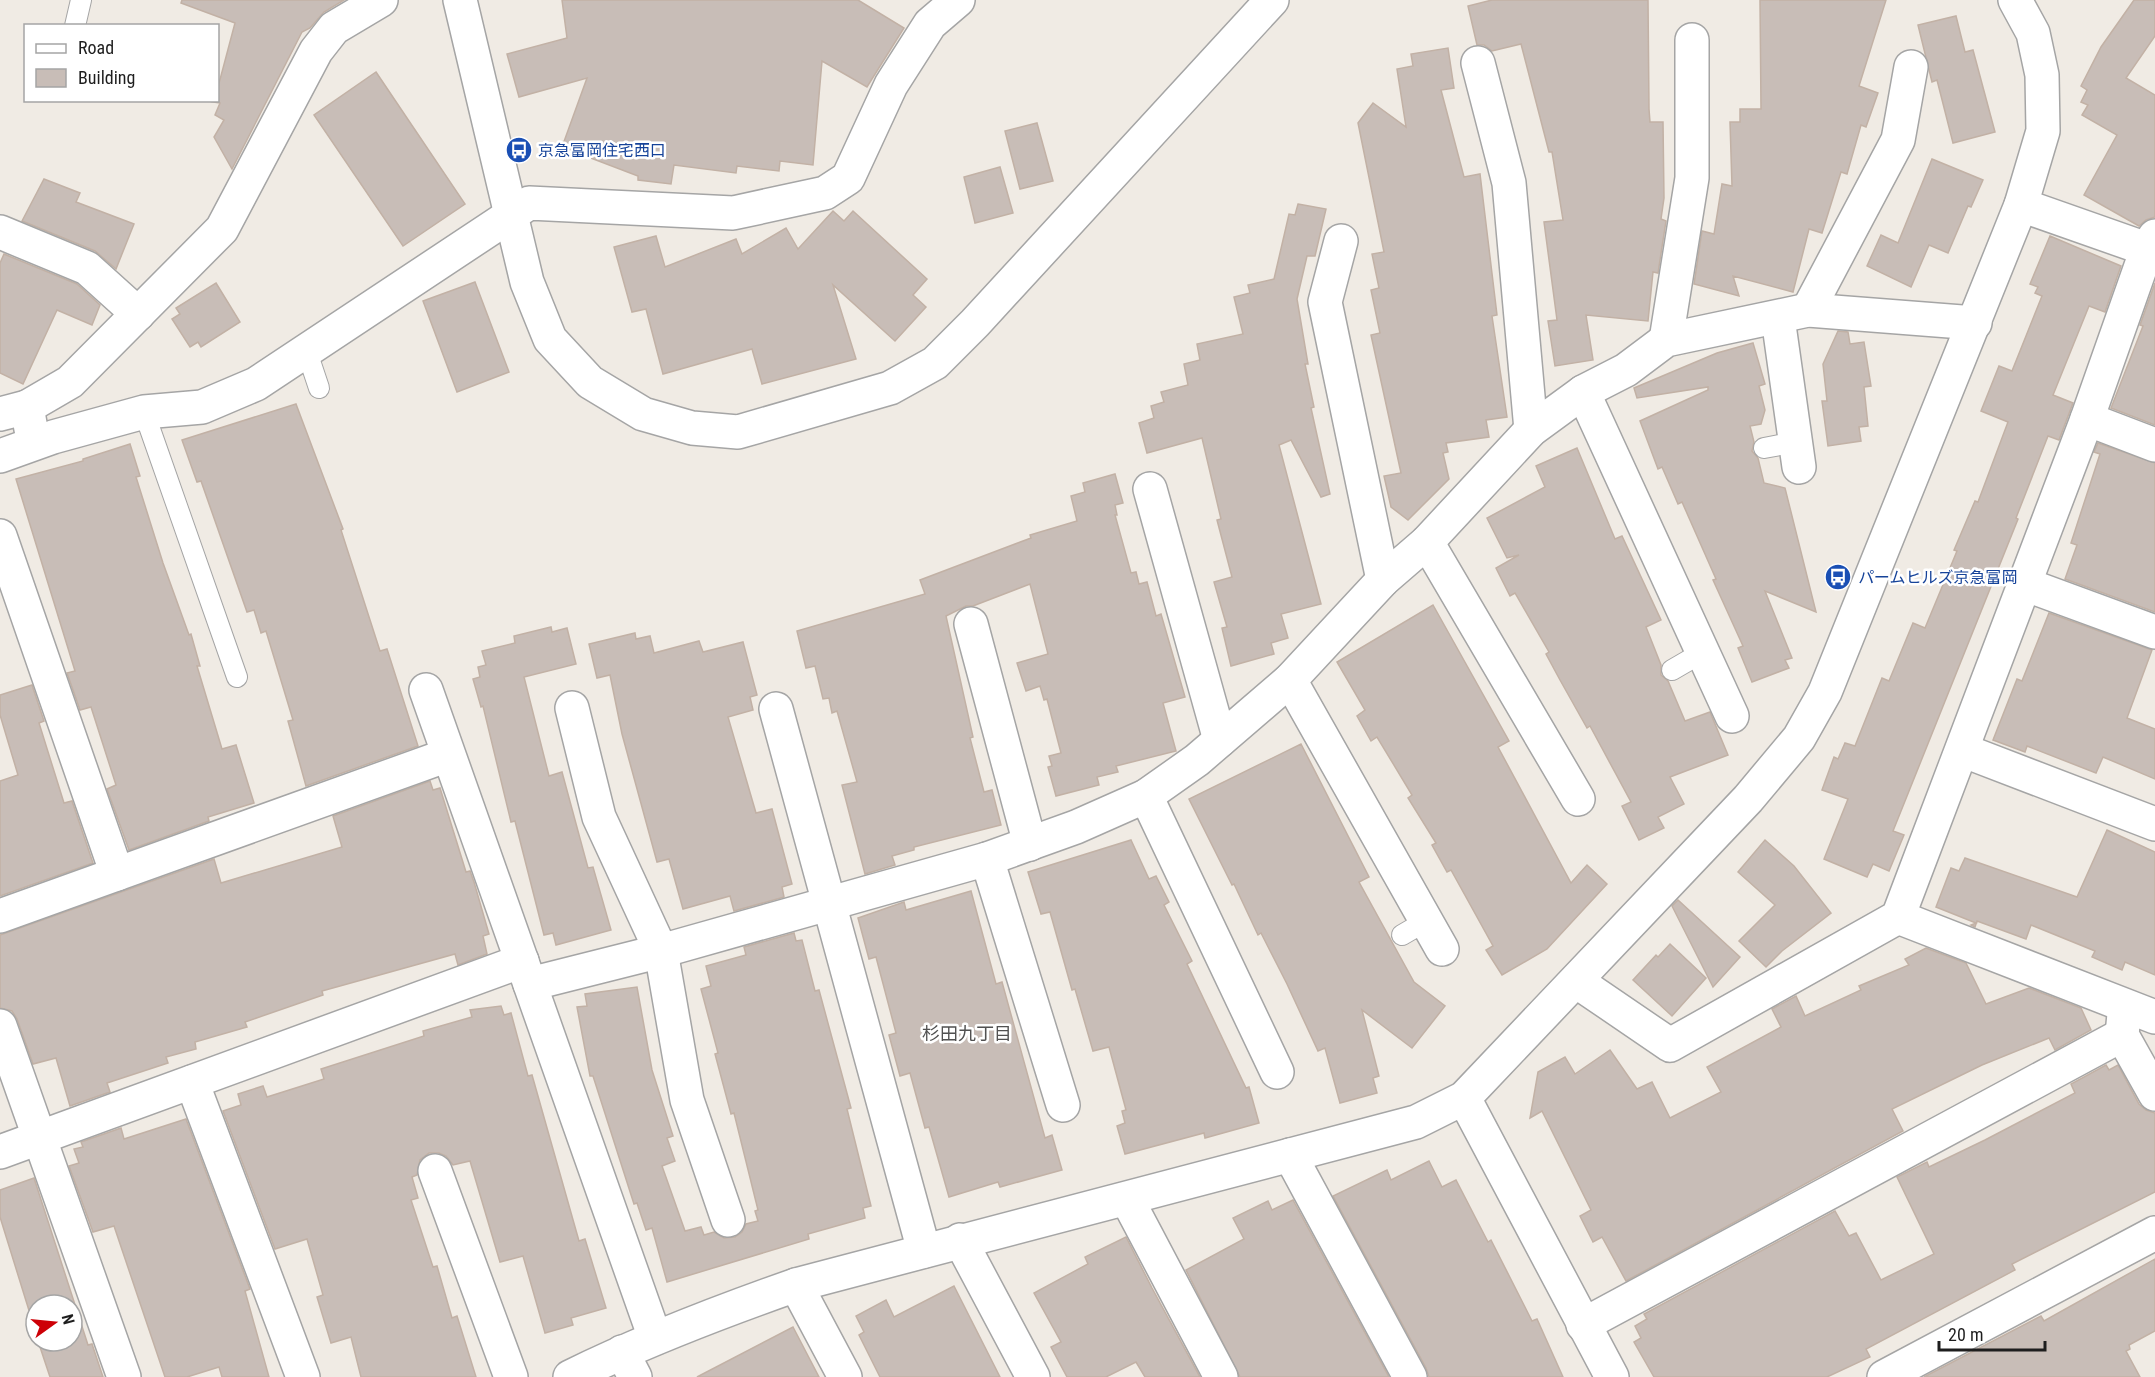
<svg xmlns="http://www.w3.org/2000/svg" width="2155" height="1377" font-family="'Roboto Condensed','Noto Sans JP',sans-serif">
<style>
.building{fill:#c8bdb7;stroke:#c2b1a5;stroke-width:1.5}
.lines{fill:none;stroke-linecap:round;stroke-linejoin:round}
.service-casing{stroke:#a5a5a5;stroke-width:22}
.minor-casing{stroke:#a5a5a5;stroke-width:36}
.tertiary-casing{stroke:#a5a5a5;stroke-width:36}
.service{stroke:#fff;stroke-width:20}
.minor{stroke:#fff;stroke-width:33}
.tertiary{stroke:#fff;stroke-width:33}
.labels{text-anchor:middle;stroke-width:5;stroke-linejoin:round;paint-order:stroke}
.transit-label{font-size:16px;fill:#164399;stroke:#fff;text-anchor:start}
.neighbourhood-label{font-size:18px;fill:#515151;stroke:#fff}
</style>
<rect width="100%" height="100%" fill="#f0ebe4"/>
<g class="building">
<polygon points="182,0 344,0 324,12 310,28 302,32 232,169 214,137 224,120 215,115 220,103 213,102 218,100 218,87 235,23 181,3"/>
<polygon points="562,0 858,0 904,28 867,87 822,61 813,165 780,161 779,171 737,166 736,173 674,165 671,184 638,180 638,176 562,147 587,78 519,97 507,54 567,38"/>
<polygon points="1492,0 1648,0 1649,109 1650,122 1663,122 1664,198 1661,219 1666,221 1658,273 1653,272 1648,321 1586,315 1593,360 1555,366 1548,321 1557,320 1544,222 1563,220 1552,152 1549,152 1521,44 1492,51 1484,45 1477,45 1468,6"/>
<polygon points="1760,0 1886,0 1859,86 1878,93 1866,127 1861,125 1847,174 1841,172 1822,233 1809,229 1793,292 1733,276 1739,296 1694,284 1702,231 1714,234 1722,184 1732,186 1730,122 1740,122 1740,109 1761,109"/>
<polygon points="2134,0 2155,0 2155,36 2126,78 2155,95 2155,217 2146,220 2139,226 2084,195 2117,135 2082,115 2088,105 2081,102 2087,90 2081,86 2101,47"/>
<polygon points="1956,16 1965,52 1973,50 1995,132 1953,143 1937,80 1932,82 1918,25"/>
<polygon points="1448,48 1454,88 1441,90 1464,177 1480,174 1497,315 1492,316 1507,417 1486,420 1489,437 1446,443 1448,452 1443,453 1449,479 1408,520 1391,507 1384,476 1401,473 1371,335 1380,333 1371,290 1379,288 1372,254 1384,252 1358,123 1373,103 1406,127 1397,69 1413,66 1411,54"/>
<polygon points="376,72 465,204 403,246 314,115"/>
<polygon points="1037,123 1053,181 1020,189 1005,131"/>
<polygon points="1932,159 1983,180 1971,207 1968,206 1948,253 1929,245 1911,287 1867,266 1881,235 1898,243"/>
<polygon points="1000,167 1013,213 975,223 964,177"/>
<polygon points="44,179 80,193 76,202 134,224 116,269 95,251 22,221"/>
<polygon points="1298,204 1326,209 1315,256 1307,256 1297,299 1308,364 1305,364 1314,407 1311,408 1330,494 1321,497 1291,440 1279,445 1321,604 1281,614 1288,638 1271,643 1274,654 1231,666 1222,628 1227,627 1214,582 1232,577 1217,520 1221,519 1202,438 1147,453 1139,423 1154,418 1151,406 1164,402 1161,392 1188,385 1184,364 1200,360 1197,344 1243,334 1234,297 1250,293 1248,285 1274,279 1289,214 1295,215"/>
<polygon points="833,211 844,221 853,211 927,279 913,295 926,307 895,341 833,285 856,359 762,384 752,349 663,374 646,309 632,312 614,247 656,236 665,267 736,239 742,254 786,228 798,249"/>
<polygon points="2050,236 2121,266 2105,312 2089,306 2053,395 2073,403 2059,440 2048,436 2016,518 2018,519 1893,831 1904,835 1889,871 1873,864 1867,877 1824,859 1848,799 1822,790 1834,757 1838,759 1845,743 1855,746 1882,678 1889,681 1913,623 1925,628 1957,551 1954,550 1975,501 1978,502 2008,422 1981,411 1999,366 2012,371 2042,296 2035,293 2038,287 2030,284"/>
<polygon points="4,254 77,284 100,305 92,325 57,310 23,384 0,373 0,263"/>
<polygon points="475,282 509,372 457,392 423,301"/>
<polygon points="216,283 240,322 201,347 198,342 190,347 172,319 180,314 176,308"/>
<polygon points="2155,283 2155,425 2111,408 2143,326 2140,325"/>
<polygon points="1838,331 1848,332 1850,344 1864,342 1871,386 1864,387 1868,426 1859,427 1861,441 1828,446 1822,401 1827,401 1823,364"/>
<polygon points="1753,343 1765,384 1759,386 1765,410 1761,424 1750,426 1754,442 1752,451 1758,458 1764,483 1785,488 1816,612 1765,591 1792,658 1785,660 1789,668 1752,682 1738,648 1743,646 1713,580 1716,579 1682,502 1678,504 1662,467 1658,469 1640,421 1708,390 1708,387 1637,398 1634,388 1717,353"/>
<polygon points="296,404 343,529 341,530 380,651 387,649 418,746 306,786 288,721 293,720 266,631 261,633 254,610 247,612 201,481 197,482 182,440"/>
<polygon points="2098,443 2155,463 2155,612 2065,579 2077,545 2071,543 2100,454 2094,452"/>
<polygon points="130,444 140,476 136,477 163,563 189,635 191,634 200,666 197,666 222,749 236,745 254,803 208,817 209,821 129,850 107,789 116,785 91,707 80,710 67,673 75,671 16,479 83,461 83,459"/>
<polygon points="1577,448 1615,539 1622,536 1661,620 1646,627 1661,665 1661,675 1668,681 1685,721 1710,712 1728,755 1670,777 1684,804 1658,817 1664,828 1639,840 1622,806 1631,802 1590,726 1587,728 1560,680 1546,654 1549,652 1515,593 1510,596 1496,568 1519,555 1507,558 1487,518 1545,487 1536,466"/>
<polygon points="1115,474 1123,503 1115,505 1117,515 1115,515 1131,573 1136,572 1139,584 1147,582 1156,616 1161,614 1185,697 1163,703 1176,751 1116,766 1118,772 1097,777 1099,785 1056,796 1048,767 1052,766 1049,756 1061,753 1047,699 1044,700 1040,686 1026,691 1017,663 1048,654 1030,584 973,606 966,606 946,616 973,737 970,738 984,792 992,790 1001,825 914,847 914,850 892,856 895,865 865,874 842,785 857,782 837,711 832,713 829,698 823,699 815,666 806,668 797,631 925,594 920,580 1031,538 1030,535 1077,521 1071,496 1085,492 1083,483"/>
<polygon points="1433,605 1509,741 1498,747 1571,883 1587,865 1607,884 1547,949 1502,975 1486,950 1493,946 1451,870 1447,872 1432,845 1436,843 1408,798 1412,795 1377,737 1371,741 1357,716 1365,710 1337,662"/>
<polygon points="2049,613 2152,650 2127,718 2155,729 2155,779 2103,757 2096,773 2027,746 2025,752 1993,740 2017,679 2022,681"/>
<polygon points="551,627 552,632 567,628 576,664 524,677 549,776 562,772 588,868 593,867 611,930 556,945 553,933 544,935 515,821 511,822 483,706 481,707 473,679 480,677 478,667 486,665 482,651 515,643 514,636"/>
<polygon points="635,633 636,639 650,636 654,653 699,641 703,652 743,642 757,695 750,697 753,710 728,717 756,813 772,809 792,884 782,887 784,897 734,911 730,896 683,909 669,859 657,862 622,734 610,675 597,678 589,644"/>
<polygon points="32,685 44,721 39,723 64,803 72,801 93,863 0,896 0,781 18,775 0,715 0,695"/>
<polygon points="1301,744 1369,877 1359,882 1414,982 1445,1006 1412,1048 1362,1010 1379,1076 1373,1078 1377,1093 1340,1103 1325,1048 1318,1051 1287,984 1261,933 1258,935 1234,884 1232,885 1189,799"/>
<polygon points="430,781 433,790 440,788 466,872 470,871 474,882 489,934 483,936 487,954 458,965 455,954 322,991 323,995 245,1022 247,1027 195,1042 196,1049 166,1057 168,1063 107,1083 110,1092 70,1106 56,1058 33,1064 17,1019 12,1011 0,1008 0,935 214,859 221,883 342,847 333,816"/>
<polygon points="2107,830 2155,852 2155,975 2125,962 2122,970 2092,957 2095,951 2031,925 2026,939 1977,921 1975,927 1971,925 1976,923 1936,907 1951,868 1959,871 1965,858 2077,897"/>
<polygon points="1131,840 1149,879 1156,876 1169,902 1164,905 1192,961 1187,964 1246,1088 1249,1087 1259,1123 1205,1138 1204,1133 1125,1154 1117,1126 1125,1123 1122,1111 1126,1110 1109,1047 1093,1051 1075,989 1072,990 1050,912 1041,914 1028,872"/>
<polygon points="1765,840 1794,866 1831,913 1782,951 1766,967 1739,941 1775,905 1738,872"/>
<polygon points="971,891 996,984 1002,982 1045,1138 1052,1135 1062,1170 1000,1187 998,1182 949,1197 929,1127 925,1128 910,1073 900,1076 889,1035 896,1033 876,957 869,959 858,918 904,902 906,910"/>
<polygon points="1678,900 1740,957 1713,987 1672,906"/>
<polygon points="794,933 796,941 802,940 815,991 819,990 851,1108 847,1109 871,1206 863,1208 865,1218 808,1234 809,1239 667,1282 652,1228 646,1230 637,1203 634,1204 593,1076 590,1076 577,1007 587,1006 585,994 637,987 652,1070 673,1136 667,1138 675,1161 662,1166 685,1231 701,1227 704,1235 714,1232 724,1238 735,1237 742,1232 746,1224 758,1221 755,1211 758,1210 734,1113 731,1114 715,1054 718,1053 701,989 711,986 706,966 746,955 744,947"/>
<polygon points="1670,944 1706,978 1672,1016 1633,980 1656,955 1658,957"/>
<polygon points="1926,948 1966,963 1986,1004 2029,988 2081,1008 2091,1030 2055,1050 2049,1038 1982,1065 1892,1109 1903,1131 1626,1281 1602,1237 1593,1242 1580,1216 1591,1210 1542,1111 1530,1118 1538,1072 1565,1057 1575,1074 1610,1050 1637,1089 1652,1082 1670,1118 1721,1092 1707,1067 1781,1027 1772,1009 1796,996 1805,1016 1861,990 1859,986 1909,965 1905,959"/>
<polygon points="501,1006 504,1015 511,1013 528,1076 532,1075 579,1241 585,1239 606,1308 571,1318 573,1325 545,1333 523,1256 500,1262 470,1161 453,1165 446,1156 439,1153 429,1153 420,1160 417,1175 412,1177 418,1198 411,1200 433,1267 437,1266 452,1318 457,1316 476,1377 361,1377 351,1337 331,1343 317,1297 323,1295 307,1239 275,1249 223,1111 241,1105 238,1094 263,1086 267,1097 324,1079 321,1069 424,1036 423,1031 472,1017 470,1010"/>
<polygon points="2106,1065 2109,1070 2118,1065 2139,1104 2146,1110 2155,1113 2155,1192 2012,1264 2015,1270 1866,1349 1870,1357 1827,1377 1654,1377 1634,1342 1641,1338 1635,1326 1647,1319 1644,1314 1835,1211 1849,1236 1856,1233 1881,1280 1934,1254 1897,1177 1927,1162 1929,1167 1985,1140 2075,1093 2071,1084"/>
<polygon points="186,1119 250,1289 245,1291 269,1377 222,1377 219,1367 187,1377 165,1377 114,1226 93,1232 69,1166 79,1163 74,1149 83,1147 81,1142 121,1128 124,1139"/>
<polygon points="1429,1161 1442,1187 1456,1180 1488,1242 1491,1240 1532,1321 1537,1319 1563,1377 1429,1377 1426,1368 1333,1196 1387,1170 1391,1180"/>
<polygon points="34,1178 88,1345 92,1344 103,1377 50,1377 38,1341 72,1341 72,1305 36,1305 36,1333 0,1217 0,1190"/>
<polygon points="1293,1200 1389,1377 1240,1377 1186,1270 1244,1239 1233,1218 1268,1201 1272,1210"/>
<polygon points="1126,1237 1152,1288 1200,1377 1145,1377 1136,1362 1106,1377 1067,1377 1051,1347 1061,1342 1034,1293 1088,1264 1085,1257"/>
<polygon points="2155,1259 2155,1331 2129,1345 2130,1349 2126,1351 2140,1377 1924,1377 2041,1316 2044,1321"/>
<polygon points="954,1286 1000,1377 880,1377 859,1335 864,1332 856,1316 886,1300 894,1317"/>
<polygon points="793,1327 819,1377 697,1377"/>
</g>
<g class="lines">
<defs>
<g id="service">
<polyline points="75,26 81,0"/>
<polyline points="307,352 319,388"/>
<polyline points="144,412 237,677"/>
<polyline points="1764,448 1796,442"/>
<polyline points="1672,670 1703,652"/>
<polyline points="1402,935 1426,921"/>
</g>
<g id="minor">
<polyline points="1478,63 1509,183 1531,430"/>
<polyline points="2021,205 2155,252"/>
<polyline points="0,232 87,268 138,314"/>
<polyline points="1341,241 1325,302 1383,580"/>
<polyline points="1808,310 1898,140 1911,67"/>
<polyline points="1778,318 1799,467"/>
<polyline points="1666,340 1692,178 1692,40"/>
<polyline points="1583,392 1732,716"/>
<polyline points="27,407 70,382 222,229 316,51 334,28 381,0"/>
<polyline points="0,414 27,407 31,429"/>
<polyline points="2087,419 2155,445"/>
<polyline points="0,456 53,437 144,412 202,407 256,384 529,203 733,213 825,193 848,178 891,85 930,24 958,0"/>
<polyline points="1150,489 1220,740"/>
<polyline points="0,536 117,874"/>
<polyline points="1427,542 1578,799"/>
<polyline points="2024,584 2155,632"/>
<polyline points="971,624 1030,844"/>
<polyline points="1290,680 1442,949"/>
<polyline points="426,690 655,1338"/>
<polyline points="572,708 599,817 661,951 687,1100 728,1220"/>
<polyline points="776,709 924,1251"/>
<polyline points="1962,750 2155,824"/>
<polyline points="1146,796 1277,1072"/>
<polyline points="987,859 1063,1105"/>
<polyline points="0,916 448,755"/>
<polyline points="1898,917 2155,1017"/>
<polyline points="1576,981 1670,1045 1898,917 2087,419 2147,249 2155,236"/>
<polyline points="530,984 661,951 987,859 1076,827 1146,796 1197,760 1290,680 1383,580 1427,542 1531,430 1583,392 1626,370 1666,340 1808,310 1975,323"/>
<polyline points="2124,1014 2122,1035 2155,1094"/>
<polyline points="0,1026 124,1377"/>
<polyline points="192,1082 303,1377"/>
<polyline points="0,1152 522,961"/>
<polyline points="1290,1155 1410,1377"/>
<polyline points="435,1171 511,1377"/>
<polyline points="1127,1199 1221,1377"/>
<polyline points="960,1240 1033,1377"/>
<polyline points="796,1285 845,1377"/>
<polyline points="1583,1325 2122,1035"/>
<polyline points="622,1352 635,1377"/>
<polyline points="1884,1377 2155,1233"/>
</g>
<g id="tertiary">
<polyline points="460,0 527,282 550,339 590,382 643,414 692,428 738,432 890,388 935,363 975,323 1272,0"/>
<polyline points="1464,1098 1612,1377"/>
<path d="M570,1377C643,1341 719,1312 796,1285L1416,1122L1464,1098L1748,799L1799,738L1825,692L2021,205L2043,131L2042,75L2033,33L2015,0"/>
</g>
</defs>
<use href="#service" class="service-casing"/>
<use href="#minor" class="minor-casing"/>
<use href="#tertiary" class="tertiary-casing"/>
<use href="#service" class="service"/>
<use href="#minor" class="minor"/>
<use href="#tertiary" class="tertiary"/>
</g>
<defs>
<symbol id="bus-disc" viewBox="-11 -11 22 22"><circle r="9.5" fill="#1a4fb4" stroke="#fff"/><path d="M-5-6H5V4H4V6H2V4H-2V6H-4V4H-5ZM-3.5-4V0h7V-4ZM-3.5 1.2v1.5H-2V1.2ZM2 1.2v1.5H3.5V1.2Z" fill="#fff"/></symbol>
</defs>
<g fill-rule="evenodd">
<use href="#bus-disc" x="504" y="135" width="30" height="30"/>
<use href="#bus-disc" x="1823" y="562" width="30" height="30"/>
</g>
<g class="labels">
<g class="transit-label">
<text x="538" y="156">京急富岡住宅西口</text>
<text x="1858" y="583">パームヒルズ京急富岡</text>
</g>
<g class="neighbourhood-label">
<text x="967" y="1040">杉田九丁目</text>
</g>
</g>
<rect x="24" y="24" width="195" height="78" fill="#ffffff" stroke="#a5a5a5" stroke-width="1.5"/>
<rect x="36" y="44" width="30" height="9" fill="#ffffff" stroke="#a5a5a5" stroke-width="1.5"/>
<text x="78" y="54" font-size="18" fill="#1e1e1e">Road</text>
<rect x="36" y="69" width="30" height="18" fill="#c8bdb7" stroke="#a5a5a5" stroke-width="1.5"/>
<text x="78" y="84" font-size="18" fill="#1e1e1e">Building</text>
<g transform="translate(54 1323) rotate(75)"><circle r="28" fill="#ffffff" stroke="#a5a5a5" stroke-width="1.5"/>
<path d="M0-4.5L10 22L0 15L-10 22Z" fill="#cd0007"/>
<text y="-9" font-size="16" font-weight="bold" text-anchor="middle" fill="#1e1e1e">N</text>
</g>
<path d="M1939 1341v9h106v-9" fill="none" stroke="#1e1e1e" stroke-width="3"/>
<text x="1948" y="1341" font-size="18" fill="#1e1e1e" stroke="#ffffff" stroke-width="4.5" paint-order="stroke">20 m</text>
</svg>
